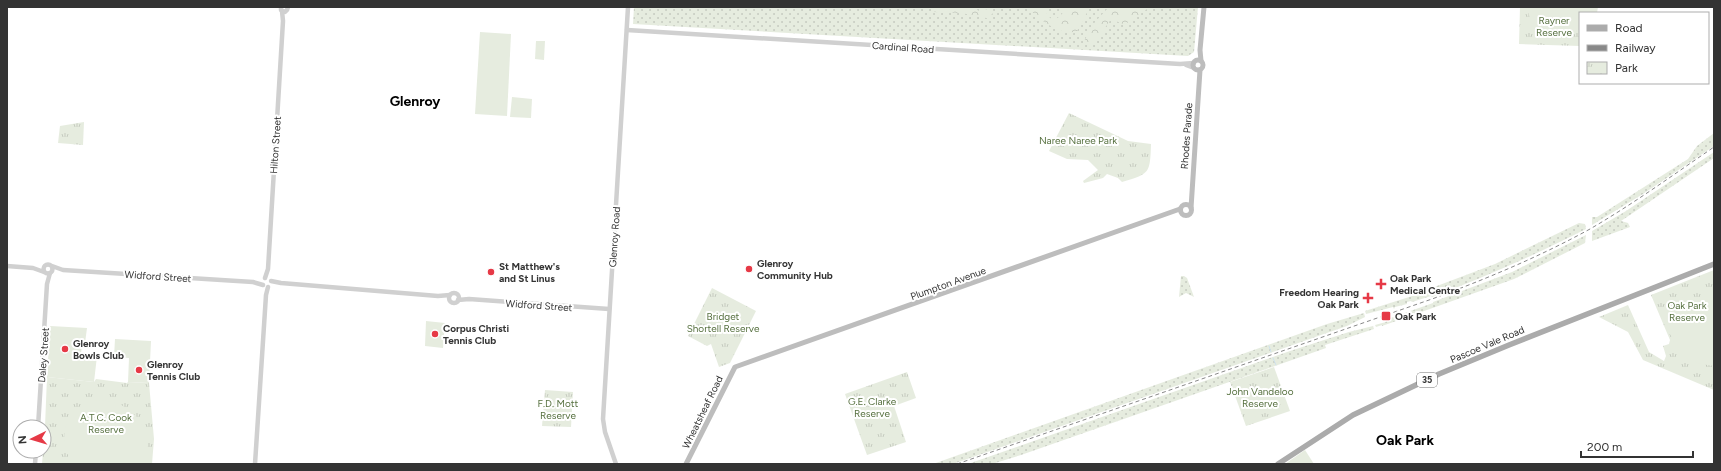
<svg xmlns="http://www.w3.org/2000/svg" width="1721" height="471" font-family="Figtree,sans-serif">
<style>
.grass{fill:url(#grass-dots)}
.forest{fill:url(#forest-crowns)}
.park{fill:url(#park-tufts)}
.pitch{fill:#e6ecdf}
.lines{fill:none;stroke-linecap:round;stroke-linejoin:round}
.stream{stroke:#cfe2ee;stroke-width:1}
.tertiary{stroke:#d0d0d0;stroke-width:4.5}
.secondary{stroke:#bdbdbd;stroke-width:5}
.primary{stroke:#ababab;stroke-width:5.5}
.rail{stroke:#888;stroke-width:1;stroke-dasharray:4 3;stroke-linecap:butt}
.poi-dot{fill:#e63946;stroke:#fff;stroke-width:1.5}
.labels{text-anchor:middle;stroke-width:4;stroke-linejoin:round;paint-order:stroke}
.shield{fill:#fff;stroke:#707070;stroke-width:1}
.shield-label{font-size:9px;font-weight:bold;fill:#333}
.park-label{font-size:10px;fill:#56703f;stroke:#fff}
.street-label{font-size:10px;fill:#333;stroke:#fff}
.poi-label{font-size:10px;font-weight:bold;fill:#333;stroke:#fff;text-anchor:start}
.district-label{font-size:14px;font-weight:bold;fill:#000;stroke:#fff}
</style>
<defs>
<pattern id="grass-dots" width="8" height="8" patternUnits="userSpaceOnUse"><rect width="8" height="8" fill="#e6ecdf"/><path d="M2 2h.1M6 6h.1" fill="none" stroke="#c6cbc0" stroke-width="1.8" stroke-linecap="round"/></pattern>
<pattern id="forest-crowns" width="20" height="18" patternUnits="userSpaceOnUse"><rect width="20" height="18" fill="#e6ecdf"/><path d="M2 6a3 3 0 1 1 6 0M12 15a3 3 0 1 1 6 0" fill="none" stroke="#c6cbc0"/></pattern>
<pattern id="park-tufts" width="24" height="20" patternUnits="userSpaceOnUse"><rect width="24" height="20" fill="#e6ecdf"/><path d="M3 7l-1-3M5 7V3M7 7l1-3M15 17l-1-3M17 17v-4M19 17l1-3" fill="none" stroke="#c6cbc0"/></pattern>
</defs>
<rect width="100%" height="100%" fill="#fff"/>
<g class="grass">
<polygon points="634,7 1198,7 1194,52 1188,56 633,24"/>
<polygon points="1714,133 1714,146 1643,194 1592,225 1592,217 1597,217 1688,159 1697,146"/>
<polygon points="1714,152 1714,158 1621,221 1628,223 1630,227 1592,241 1592,231 1626,211"/>
<path d="M1579,223L1585,224L1586,229C1535,255 1485,277 1432,297L1431,296L1412,302L1411,301L1407,302V304L1395,307L1394,309L1393,307L1366,314L1365,311L1428,291L1429,289L1495,264Z"/>
<polygon points="1586,235 1585,243 1514,279 1382,326 1382,325 1376,327 1375,325 1386,322 1385,320 1433,303 1433,302 1512,272"/>
<polygon points="1181,276 1184,276 1187,278 1194,297 1186,293 1179,297"/>
<polygon points="1364,313 1365,317 1347,326 1321,335 953,464 933,464 1327,324"/>
<polygon points="1373,326 1374,329 1325,345 1326,348 1021,455 992,464 968,464 1290,351 1349,332"/>
</g>
<g class="forest">
<polygon points="931,7 973,7 979,11 986,9 993,14 992,20 983,17 961,13 934,12"/>
<path d="M1028,7H1043L1049,17L1053,20C1060,18 1063,13 1066,7H1090L1077,31C1061,37 1038,19 1028,7Z"/>
<polygon points="1109,7 1150,7 1127,23 1123,24 1111,19 1094,44 1087,45 1084,41 1095,22"/>
</g>
<g class="park">
<polygon points="1520,7 1598,7 1597,13 1580,13 1580,46 1519,44"/>
<path d="M1069,113L1128,141L1151,144C1150,173 1150,174 1122,182L1118,178L1107,174L1103,178L1084,183L1083,181L1098,170L1088,160L1067,159L1049,151Z"/>
<polygon points="84,122 83,145 58,143 60,126"/>
<polygon points="1714,270 1714,390 1643,360 1628,332 1599,317 1628,305 1649,352 1664,361 1666,356 1663,346 1669,344 1670,340 1651,295"/>
<polygon points="712,288 756,311 730,363 719,367 711,344 707,346 688,336"/>
<polygon points="1274,367 1290,411 1246,426 1230,382"/>
<polygon points="907,372 916,398 894,406 906,442 867,455 845,394"/>
<polygon points="47,377 94,382 96,379 127,383 128,382 149,383 154,439 152,464 42,464 43,451 44,451"/>
<polygon points="545,390 573,392 571,427 542,426"/>
<polygon points="1305,450 1314,464 1285,464"/>
</g>
<g class="pitch">
<path d="M1528,7H1594V13H1580V33C1559,33 1528,35 1528,7Z"/>
<polygon points="480,32 511,34 507,116 475,114"/>
<polygon points="536,41 545,41 544,60 535,59"/>
<polygon points="512,97 532,99 531,118 510,117"/>
<path d="M1683,297H1698L1714,302V366C1707,365 1700,364 1693,361C1671,349 1653,310 1683,297Z"/>
<polygon points="426,321 445,323 443,348 425,346"/>
<polygon points="50,326 87,328 85,343 82,343 81,355 97,356 94,382 47,377"/>
<polygon points="115,339 151,341 149,383 128,382 129,358 114,357"/>
<path d="M91,401C100,400 110,400 119,404C142,414 155,440 144,464H73C58,440 62,411 91,401Z"/>
</g>
<g class="lines">
<g class="stream">
<polyline points="1269,346 1271,352"/>
<polyline points="1273,358 1276,365"/>
</g>
<g class="tertiary">
<polyline points="281,7 281,10 285,12 287,10 288,7"/>
<polyline points="627,30 1180,64 1194,63"/>
<polyline points="1186,65 1194,68"/>
<circle cx="48" cy="269" r="4.5"/>
<polyline points="7,266 33,268 44,272"/>
<polyline points="52,266 63,270 253,282 263,285"/>
<polyline points="265,278 268,269 283,21 282,11"/>
<polyline points="271,281 281,283 438,296 450,295"/>
<circle cx="454" cy="298" r="5"/>
<polyline points="458,300 469,299 609,309"/>
<polyline points="38,427 47,284 50,273"/>
<polyline points="35,464 36,451"/>
<polyline points="255,464 266,295 268,287"/>
<polyline points="616,464 605,432 603,419 628,7"/>
</g>
<g class="secondary">
<circle cx="1198" cy="65" r="5"/>
<polyline points="1201,61 1200,50 1204,7"/>
<circle cx="1186" cy="210" r="5.5"/>
<polyline points="1191,208 1200,70"/>
<polyline points="686,464 735,367 1180,209"/>
</g>
<polyline class="primary" points="1278,464 1353,415 1439,374 1509,345 1714,264"/>
<path class="rail" d="M957,464L1432,299C1486,279 1539,257 1590,229C1633,204 1673,175 1714,147"/>
</g>
<g class="poi-dot">
<circle cx="749" cy="269" r="4"/>
<circle cx="491" cy="272" r="4"/>
<path d="M1379 278h4v4h4v4h-4v4h-4v-4h-4v-4h4z"/>
<path d="M1366 292h4v4h4v4h-4v4h-4v-4h-4v-4h4z"/>
<rect x="1381" y="311" width="10" height="10" rx="2"/>
<circle cx="435" cy="334" r="4"/>
<circle cx="65" cy="349" r="4"/>
<circle cx="139" cy="370" r="4"/>
</g>
<g class="labels">
<rect class="shield" x="1417" y="373" width="20" height="14" rx="3"/>
<g class="shield-label">
<text x="1427" y="383">35</text>
</g>
<g class="park-label">
<text x="1554" y="24">Rayner<tspan x="1554" dy="12">Reserve</tspan></text>
<text x="1078" y="144">Naree Naree Park</text>
<text x="1687" y="309">Oak Park<tspan x="1687" dy="12">Reserve</tspan></text>
<text x="723" y="320">Bridget<tspan x="723" dy="12">Shortell Reserve</tspan></text>
<text x="1260" y="395">John Vandeloo<tspan x="1260" dy="12">Reserve</tspan></text>
<text x="872" y="405">G.E. Clarke<tspan x="872" dy="12">Reserve</tspan></text>
<text x="558" y="407">F.D. Mott<tspan x="558" dy="12">Reserve</tspan></text>
<text x="106" y="421">A.T.C. Cook<tspan x="106" dy="12">Reserve</tspan></text>
</g>
<g class="street-label">
<text transform="translate(903 47) rotate(4)" y="4">Cardinal Road</text>
<text transform="translate(1186 136) rotate(-86)" y="4">Rhodes Parade</text>
<text transform="translate(275 145) rotate(-86)" y="4">Hilton Street</text>
<text transform="translate(614 237) rotate(-86)" y="4">Glenroy Road</text>
<text transform="translate(158 276) rotate(4)" y="4">Widford Street</text>
<text transform="translate(948 283) rotate(-20)" y="4">Plumpton Avenue</text>
<text transform="translate(539 305) rotate(4)" y="4">Widford Street</text>
<text transform="translate(1487 344) rotate(-23)" y="4">Pascoe Vale Road</text>
<text transform="translate(43 355) rotate(-86)" y="4">Daley Street</text>
<text transform="translate(702 412) rotate(-64)" y="4">Wheatsheaf Road</text>
</g>
<g class="poi-label">
<text x="757" y="267">Glenroy<tspan x="757" dy="12">Community Hub</tspan></text>
<text x="499" y="270">St Matthew's<tspan x="499" dy="12">and St Linus</tspan></text>
<text x="1390" y="282">Oak Park<tspan x="1390" dy="12">Medical Centre</tspan></text>
<text x="1359" y="296" text-anchor="end">Freedom Hearing<tspan x="1359" dy="12">Oak Park</tspan></text>
<text x="1395" y="320">Oak Park</text>
<text x="443" y="332">Corpus Christi<tspan x="443" dy="12">Tennis Club</tspan></text>
<text x="73" y="347">Glenroy<tspan x="73" dy="12">Bowls Club</tspan></text>
<text x="147" y="368">Glenroy<tspan x="147" dy="12">Tennis Club</tspan></text>
</g>
<g class="district-label">
<text x="415" y="106">Glenroy</text>
<text x="1405" y="445">Oak Park</text>
</g>
</g>
<rect width="1721" height="471" fill="none" stroke="#333333" stroke-width="16"/>
<rect x="1579" y="12" width="130" height="72" fill="#ffffff" stroke="#adadad"/>
<rect x="1587" y="25" width="20" height="6" fill="#ababab" stroke="#adadad"/>
<text x="1615" y="32" font-size="12" fill="#333333">Road</text>
<rect x="1587" y="45" width="20" height="6" fill="#888888" stroke="#adadad"/>
<text x="1615" y="52" font-size="12" fill="#333333">Railway</text>
<rect x="1587" y="62" width="20" height="12" fill="url(#park-tufts)" stroke="#adadad"/>
<text x="1615" y="72" font-size="12" fill="#333333">Park</text>
<g transform="translate(32 439) rotate(265)"><circle r="19" fill="#ffffff" stroke="#adadad"/>
<path d="M0-3L7 15L0 10L-7 15Z" fill="#e63946"/>
<text y="-6" font-size="11" font-weight="bold" text-anchor="middle" fill="#333333">N</text>
</g>
<path d="M1581 451v6h112v-6" fill="none" stroke="#333333" stroke-width="2"/>
<text x="1587" y="451" font-size="12" fill="#333333" stroke="#ffffff" stroke-width="3" paint-order="stroke">200 m</text>
</svg>
